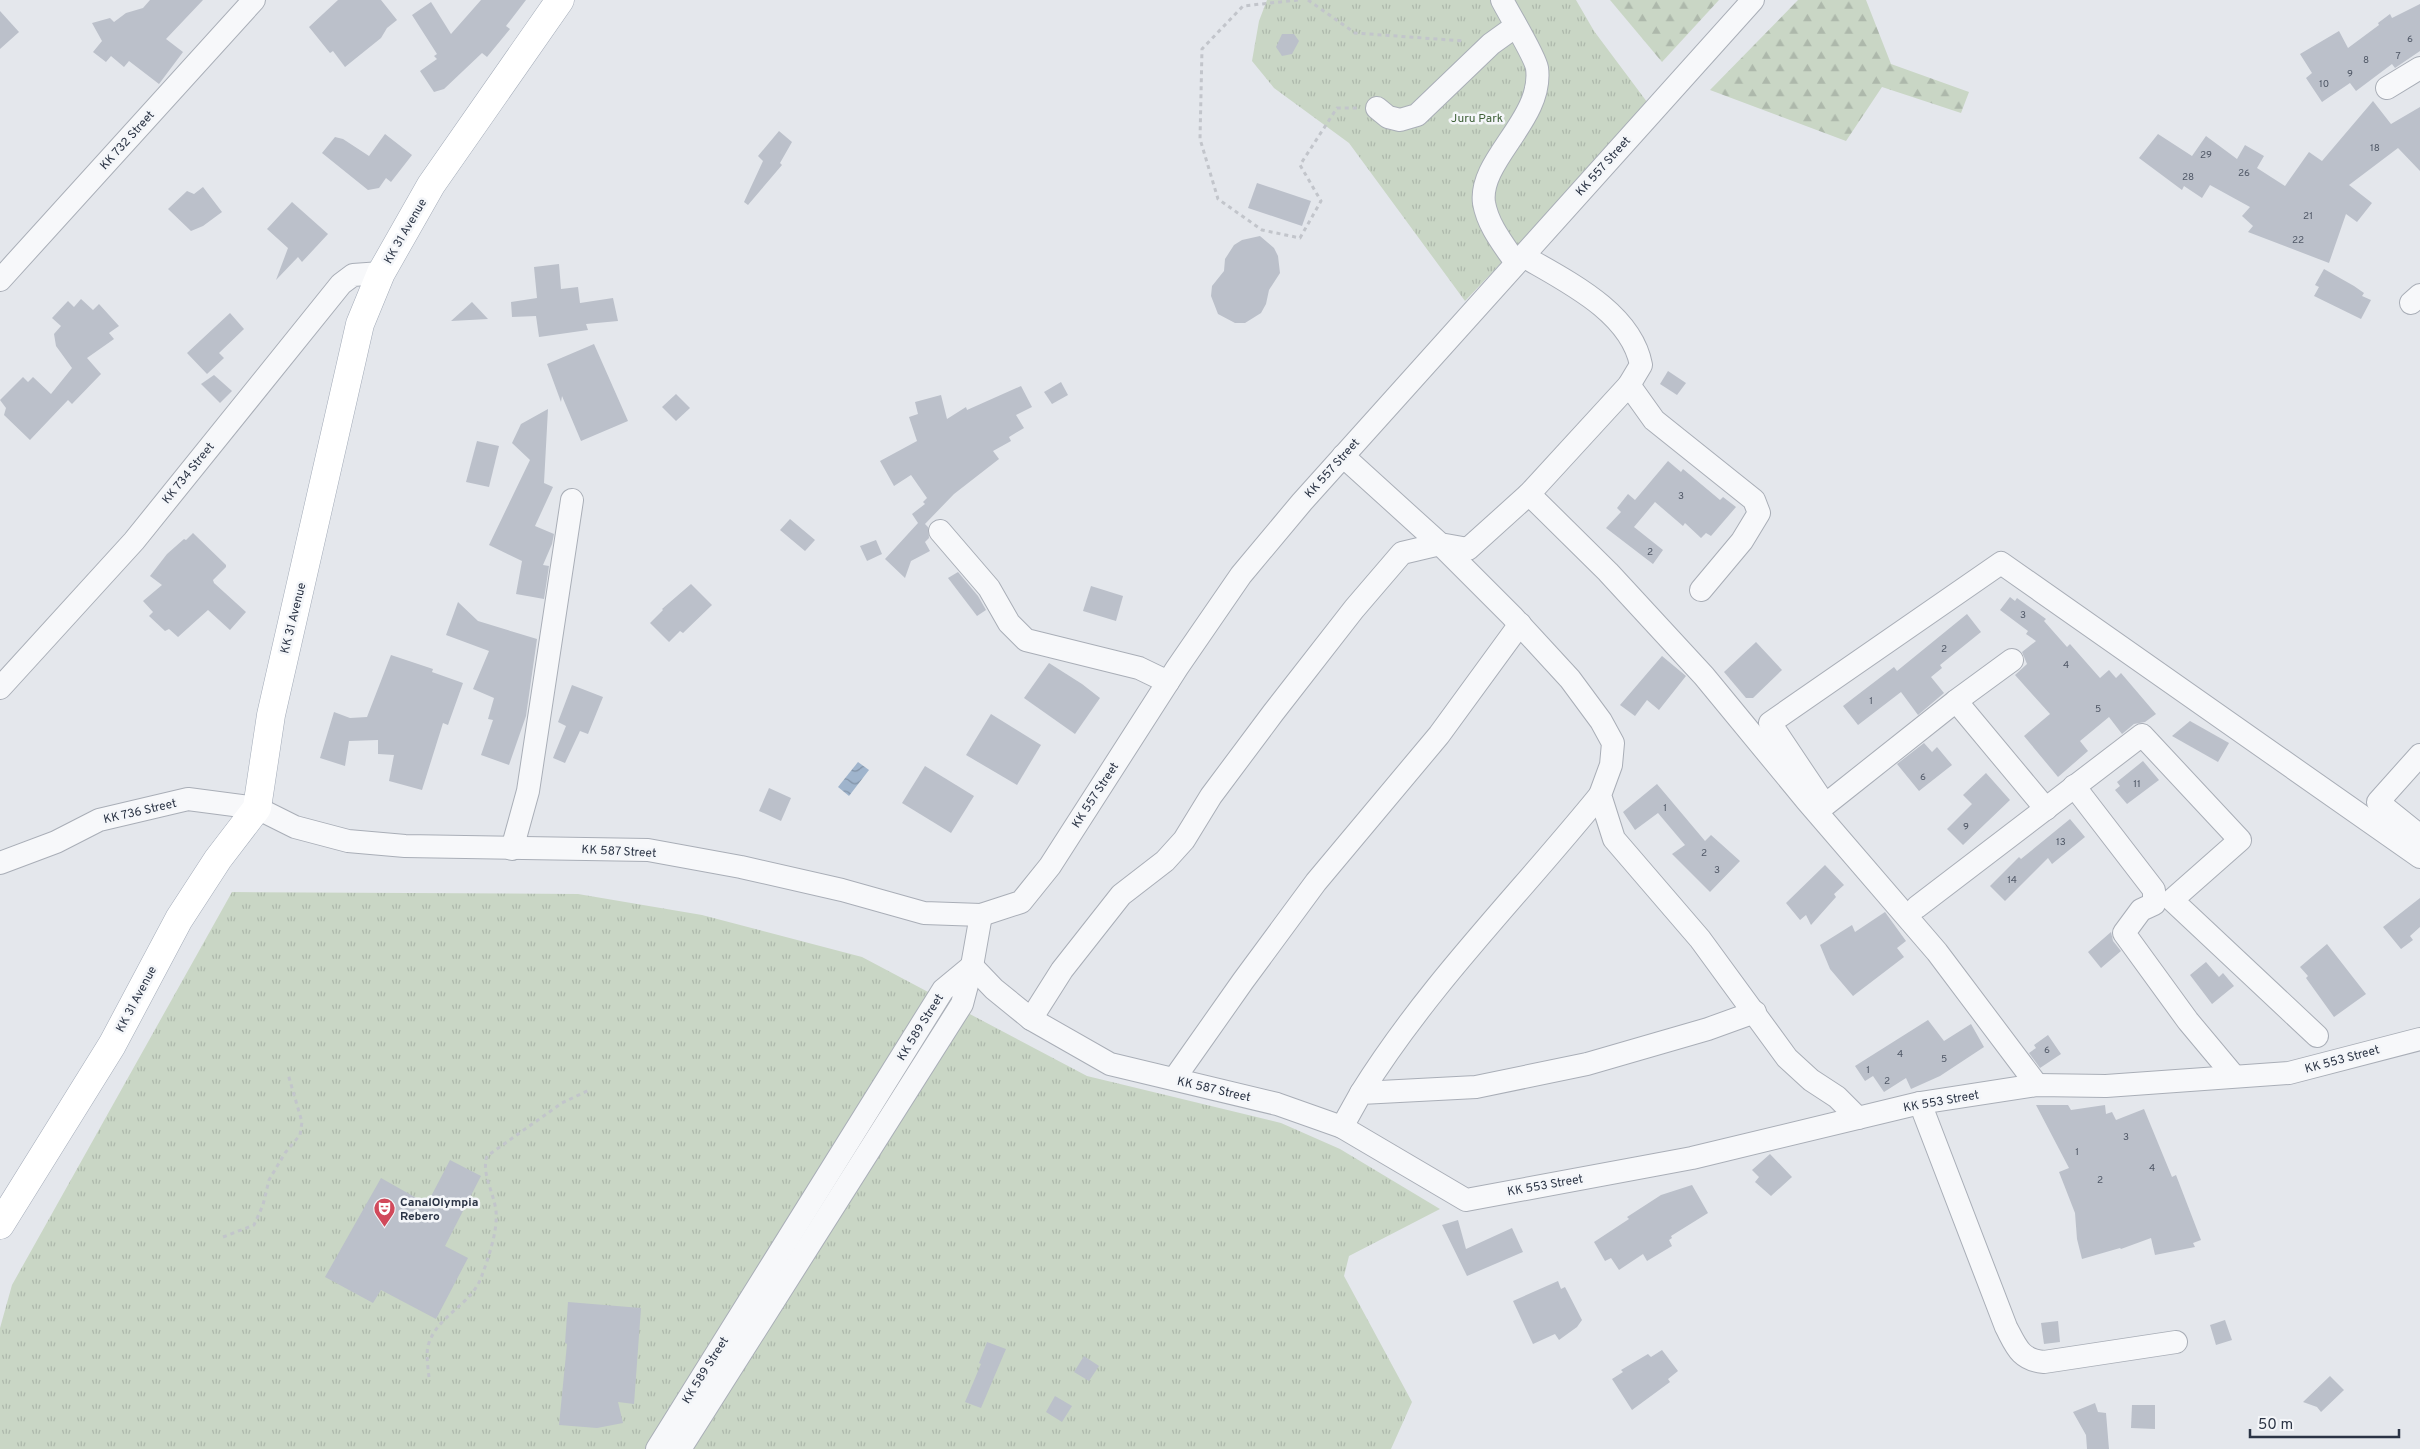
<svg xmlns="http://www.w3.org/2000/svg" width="2420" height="1449" font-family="Overpass,sans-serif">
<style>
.grass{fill:url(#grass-tufts)}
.forest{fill:url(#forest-firs)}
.water{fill:url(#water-waves)}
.building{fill:#bbc0ca}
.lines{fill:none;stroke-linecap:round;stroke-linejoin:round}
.minor-casing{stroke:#a9aeb7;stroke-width:24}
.major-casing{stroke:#a3abb8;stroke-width:29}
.path{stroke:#c2c5cb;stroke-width:3;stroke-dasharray:4 4;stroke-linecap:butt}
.minor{stroke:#f7f8fa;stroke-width:22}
.major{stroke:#fff;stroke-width:28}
.labels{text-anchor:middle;stroke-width:5;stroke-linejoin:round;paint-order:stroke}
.number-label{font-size:10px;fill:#4f5766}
.park-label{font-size:12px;fill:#3f6138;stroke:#f4f6f9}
.street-label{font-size:12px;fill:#2b3445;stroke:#f4f6f9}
.poi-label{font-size:12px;font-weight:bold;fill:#2b3445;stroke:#f4f6f9;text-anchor:start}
</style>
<defs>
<pattern id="grass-tufts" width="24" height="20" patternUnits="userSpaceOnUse" patternTransform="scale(1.25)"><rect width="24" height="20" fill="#c9d6c5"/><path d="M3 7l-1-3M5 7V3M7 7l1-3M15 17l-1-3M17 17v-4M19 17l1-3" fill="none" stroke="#adb8ab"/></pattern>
<pattern id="forest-firs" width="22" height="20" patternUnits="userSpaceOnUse" patternTransform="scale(1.25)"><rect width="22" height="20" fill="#c9d6c5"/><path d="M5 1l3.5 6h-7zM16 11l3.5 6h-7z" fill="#adb8ab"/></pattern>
<pattern id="water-waves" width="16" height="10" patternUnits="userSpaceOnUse" patternTransform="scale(1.25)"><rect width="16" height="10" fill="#9fb4cc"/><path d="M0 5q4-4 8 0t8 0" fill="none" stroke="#8293a7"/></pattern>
</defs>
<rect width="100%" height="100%" fill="#e4e7ec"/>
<g class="grass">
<polygon points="1267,0 1576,0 1594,31 1650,106 1465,301 1349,143 1274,88 1252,61 1259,21"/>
<polygon points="232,892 578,894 702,915 862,957 1087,1076 1281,1123 1340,1149 1440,1209 1349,1256 1344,1276 1412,1402 1391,1449 0,1449 0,1328 12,1285"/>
</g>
<g class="forest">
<polygon points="1610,0 1719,0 1662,62"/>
<polygon points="1798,0 1866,0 1891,64 1969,92 1961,113 1882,87 1846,141 1710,90"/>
</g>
<polygon class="water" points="858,762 869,770 849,796 838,787"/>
<g class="building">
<polygon points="150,0 203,0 166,39 183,52 159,84 129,61 124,67 111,56 106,62 93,52 102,41 92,23 110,18 114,22 126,13 143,8"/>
<polygon points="338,0 381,0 397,20 387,28 381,38 345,67 333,51 330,53 309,27"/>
<polygon points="481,0 526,0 506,26 510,29 487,57 482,53 444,89 434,92 420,71 437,59 434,56 437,54 412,15 431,2 451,34"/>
<polygon points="2420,4 2420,51 2395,68 2392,64 2356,91 2350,83 2322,102 2306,78 2312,73 2300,54 2339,31 2348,48 2379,25 2378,23 2390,14 2392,18"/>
<polygon points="0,11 19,32 0,49"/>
<polygon points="1282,34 1294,34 1299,41 1292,54 1282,56 1276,47"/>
<polygon points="2373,101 2391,124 2420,107 2420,171 2398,148 2349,185 2372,203 2357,222 2346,214 2329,263 2248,232 2253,226 2242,216 2250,207 2210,185 2202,198 2184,186 2182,190 2139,158 2158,134 2192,156 2206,136 2237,159 2245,145 2264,156 2257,168 2285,186 2309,152 2322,161"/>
<polygon points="779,131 792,142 780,163 782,165 748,205 744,202 763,161 758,156"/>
<polygon points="385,134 412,155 391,182 386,178 379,188 368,190 322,153 335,137 343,139 369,156"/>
<polygon points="1257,183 1311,201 1302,226 1248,208"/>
<polygon points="203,187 222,212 203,226 191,231 168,209 187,191 194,194"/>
<polygon points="292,202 328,234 302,262 298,257 276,280 288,248 267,229"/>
<polygon points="1260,236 1274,248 1278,256 1280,273 1269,290 1266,304 1261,313 1245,323 1235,323 1218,314 1211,296 1212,286 1224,271 1225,259 1234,245 1242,240"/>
<polygon points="559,264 561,289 578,287 580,303 613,298 618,321 586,324 588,330 539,337 536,316 512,317 511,302 537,298 534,267"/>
<polygon points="2324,269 2354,286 2364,293 2362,296 2371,300 2361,319 2314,296 2319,287 2315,285"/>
<polygon points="81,299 93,310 99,304 119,326 109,333 114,339 87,358 101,374 72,404 68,400 30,440 4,415 6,408 0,400 23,377 28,382 33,377 51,394 72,368 56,346 54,334 61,326 52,318 68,301 74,307"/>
<polygon points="472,302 488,319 451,321"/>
<polygon points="230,313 244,329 219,353 224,358 207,374 187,353"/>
<polygon points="594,344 628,421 581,441 562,396 561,402 547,364"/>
<polygon points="1668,371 1686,383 1677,395 1660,384"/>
<polygon points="214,375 232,391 220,403 201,384"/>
<polygon points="1061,382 1068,395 1052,404 1044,392"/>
<polygon points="1021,386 1032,407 1016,415 1024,428 1009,437 1011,441 993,451 999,459 954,494 925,524 928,527 929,538 925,542 930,551 911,561 905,578 885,559 918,523 912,514 925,504 923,502 927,498 911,475 894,486 880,461 917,441 909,417 918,414 915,402 941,395 947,419 966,407 967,410"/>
<polygon points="676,394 690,408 676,421 662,407"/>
<polygon points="548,409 544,483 553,487 535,526 554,534 552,544 543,565 549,566 544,599 516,594 522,561 489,545 530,460 512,443 521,424"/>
<polygon points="477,441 499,446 489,487 466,482"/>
<polygon points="1668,461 1681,472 1683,469 1720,500 1723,497 1736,507 1711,536 1706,533 1701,538 1685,523 1683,526 1655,502 1634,527 1663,550 1653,564 1606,528 1621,512 1617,508 1628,494 1635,500"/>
<polygon points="790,519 815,540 805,551 780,530"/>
<polygon points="193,533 226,565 226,567 213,580 214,583 246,612 230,630 208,610 178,637 169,629 165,631 149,616 153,612 143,601 162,585 150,576 167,554 184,539 186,540"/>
<polygon points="876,540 882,554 867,561 860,546"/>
<polygon points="958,572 978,596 986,610 977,616 948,578"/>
<polygon points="691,584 712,605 683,633 680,631 669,642 650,623 663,610 662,609"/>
<polygon points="1091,586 1123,596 1116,621 1083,611"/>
<polygon points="2010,597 2015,601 2017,598 2046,619 2044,621 2067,647 2070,644 2100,678 2109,670 2116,678 2121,673 2156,714 2145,722 2134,724 2122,734 2109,717 2080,741 2088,751 2058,777 2024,736 2050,714 2015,675 2027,664 2022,652 2036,641 2026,634 2028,631 2000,610"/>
<polygon points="458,602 478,621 537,639 526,716 509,765 481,755 493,720 488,719 494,698 473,689 489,651 446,635"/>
<polygon points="1967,614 1981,632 1940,665 1942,668 1931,677 1944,693 1918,715 1901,692 1858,725 1843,706 1894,667 1897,671"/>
<polygon points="1756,642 1782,670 1753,698 1746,698 1724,672"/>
<polygon points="391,655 433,669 432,672 463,683 448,725 443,723 422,790 389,781 394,755 378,754 378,740 349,741 345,766 320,758 334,712 350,718 367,717"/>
<polygon points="1662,656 1686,676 1659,710 1647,700 1635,716 1620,705"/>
<polygon points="1049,663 1082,684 1100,698 1075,734 1024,698"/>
<polygon points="572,685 603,697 588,734 580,731 565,763 553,758 566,726 558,722"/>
<polygon points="991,714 1041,745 1017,785 966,755"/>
<polygon points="2190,721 2229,743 2218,762 2172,736"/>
<polygon points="1924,743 1932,752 1937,747 1952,765 1919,791 1897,764"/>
<polygon points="2143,761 2159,780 2127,804 2115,790 2120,786 2117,782"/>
<polygon points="925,766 974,796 951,833 902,803"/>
<polygon points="1986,773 2010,800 1963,845 1947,829 1972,804 1963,795"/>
<polygon points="1657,784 1705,841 1711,835 1740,861 1710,892 1672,854 1685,845 1658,813 1635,830 1623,812"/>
<polygon points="769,788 791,798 781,821 759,811"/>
<polygon points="2070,819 2085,837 2052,864 2048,858 2005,901 1990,886 2019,857 2021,859"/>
<polygon points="1825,865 1844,885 1834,894 1836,897 1811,925 1806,915 1800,920 1786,903"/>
<polygon points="2420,898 2420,927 2410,936 2413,940 2401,949 2383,927"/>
<polygon points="1885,912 1906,941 1897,948 1904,957 1853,996 1830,969 1820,945 1852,925 1855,932"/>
<polygon points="2111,932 2113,941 2121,951 2101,968 2088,952"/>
<polygon points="2327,944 2366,994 2334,1017 2306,978 2308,976 2300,967"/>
<polygon points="2206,962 2219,977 2223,973 2234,986 2212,1004 2190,975"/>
<polygon points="1928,1020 1944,1041 1971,1024 1984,1047 1940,1076 1911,1089 1906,1078 1884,1092 1873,1076 1865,1081 1855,1066"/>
<polygon points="2048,1035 2061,1054 2040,1068 2029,1053 2036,1048 2034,1045"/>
<polygon points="2036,1105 2068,1105 2071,1110 2105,1105 2106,1114 2112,1112 2116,1120 2144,1109 2172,1177 2176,1175 2201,1240 2193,1243 2195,1247 2155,1255 2151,1238 2121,1249 2120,1248 2082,1259 2077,1239 2075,1213 2059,1172 2069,1168"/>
<polygon points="1770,1154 1792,1177 1771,1196 1755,1182 1759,1177 1752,1170"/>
<polygon points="450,1160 481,1176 445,1246 468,1258 436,1319 381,1290 373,1303 325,1277 381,1178 427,1204"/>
<polygon points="1692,1185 1708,1213 1671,1236 1672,1238 1669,1240 1672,1246 1647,1261 1643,1254 1619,1270 1611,1258 1605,1261 1594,1242 1629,1219 1627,1217 1661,1195"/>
<polygon points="1458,1220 1466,1249 1512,1228 1523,1252 1467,1276 1442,1225"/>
<polygon points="1558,1281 1561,1289 1565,1287 1582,1320 1577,1327 1559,1340 1555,1334 1533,1344 1513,1301"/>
<polygon points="568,1302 641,1308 634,1404 618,1402 623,1423 597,1428 559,1425 567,1344 565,1343"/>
<polygon points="2225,1320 2232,1340 2216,1345 2210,1325"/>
<polygon points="2058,1321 2060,1342 2044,1344 2041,1323"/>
<polygon points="987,1342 1006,1349 981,1408 965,1402 981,1364 979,1363"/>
<polygon points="1662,1350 1678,1371 1668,1379 1670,1382 1632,1410 1612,1379 1623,1372 1621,1370 1648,1354 1651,1357"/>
<polygon points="1084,1356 1099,1366 1089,1381 1074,1372"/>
<polygon points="2330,1376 2344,1390 2321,1412 2317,1407 2303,1402"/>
<polygon points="1055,1396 1072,1406 1062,1422 1046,1412"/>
<polygon points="2095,1403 2098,1412 2106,1413 2109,1449 2087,1449 2086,1435 2073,1412"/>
<polygon points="2132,1405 2155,1405 2155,1429 2131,1428"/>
</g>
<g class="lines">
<defs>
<g id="minor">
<path d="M1502,0C1509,14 1535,56 1537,68C1544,119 1478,160 1484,203C1488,226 1504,245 1516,263"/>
<polyline points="2387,88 2420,68"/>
<polyline points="1377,108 1388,117 1400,120 1417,115 1491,44 1516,26"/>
<polyline points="0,280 254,0"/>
<polyline points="2411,303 2420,295"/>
<polyline points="1629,385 1654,420 1754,500 1759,513 1742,541 1701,590"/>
<path d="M1343,456L1440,544L1468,549L1529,494L1629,385L1641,365C1631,312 1566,281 1523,256"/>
<polyline points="1529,494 1608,572 1704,676 1807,801 1937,952 2037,1085"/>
<polyline points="940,531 989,588 1009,623 1026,640 1139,668 1168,682"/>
<polyline points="2012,660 1956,701 1825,805 1770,723 2001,563 2420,857"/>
<polyline points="0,688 134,541 341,284 353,275 381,273"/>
<polyline points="1956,701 2046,809"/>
<polyline points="2420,755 2378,802 2420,836"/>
<polyline points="2074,786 2154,890 2154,904 2141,910 2124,933 2188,1021 2234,1076"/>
<polyline points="512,849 528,791 572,500"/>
<polyline points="0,863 56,842 99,820 188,799 257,808 295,827 348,841 405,846 648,850 741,867 842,890 924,913 981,915 1021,902 1050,866 1177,668 1241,575 1302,502 1753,0"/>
<polyline points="1917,907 2142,735 2240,840 2172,900 2317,1036"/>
<polyline points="972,966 994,989 1031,1019 1110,1064 1277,1104 1342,1127 1466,1200 1692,1158 1920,1103 2037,1085 2106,1086 2289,1073 2420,1039"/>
<polyline points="1031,1019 1062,970 1121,895 1165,861 1184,840 1211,796 1273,713 1354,609 1402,553 1440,544 1512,616 1570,679 1601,721 1613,743 1611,765 1600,795 1614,839 1700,939 1787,1058 1811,1080 1837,1097 1858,1118"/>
<polyline points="1174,1079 1243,981 1316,882 1439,735 1520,624"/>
<path d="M1361,1093C1429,984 1519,895 1600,795"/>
<path d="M1920,1103L2006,1327C2016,1346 2020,1360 2044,1362L2176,1342"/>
<polyline points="1342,1127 1361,1093 1476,1087 1587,1064 1708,1029 1755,1012"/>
<polyline points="657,1449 943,990 972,966"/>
<polyline points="680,1449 962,1004 972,966 981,915"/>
</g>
<polyline id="major" points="0,1225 112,1045 179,919 218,859 257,808 271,715 360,324 381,273 431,185 560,0"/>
</defs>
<use href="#minor" class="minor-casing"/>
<use href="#major" class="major-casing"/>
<g class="path">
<polyline points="1298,0 1243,6 1202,49 1200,139 1218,199 1262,230 1300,238 1321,201 1300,165 1337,108 1357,108"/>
<polyline points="1308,0 1355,33 1464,41"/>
<polyline points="223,1237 254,1225 263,1205 269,1180 285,1153 300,1135 302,1122 288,1074"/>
<path d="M429,1377C428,1368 426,1355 428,1346C436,1316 470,1306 481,1278C488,1259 498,1231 496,1211C494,1193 481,1173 487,1156L562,1103L589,1090"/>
</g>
<use href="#minor" class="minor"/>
<use href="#major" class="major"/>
</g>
<defs>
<symbol id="theatre-pin" viewBox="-11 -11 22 30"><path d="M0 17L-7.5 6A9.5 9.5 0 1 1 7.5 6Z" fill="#d1495b" stroke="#f4f6f9"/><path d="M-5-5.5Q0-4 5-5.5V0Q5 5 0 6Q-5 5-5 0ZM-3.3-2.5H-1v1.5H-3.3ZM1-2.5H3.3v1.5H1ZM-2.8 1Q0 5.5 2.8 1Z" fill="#fff"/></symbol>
</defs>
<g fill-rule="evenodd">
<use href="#theatre-pin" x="372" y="1196" width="25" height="34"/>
</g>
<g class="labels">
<g class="number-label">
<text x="2410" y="42">6</text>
<text x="2398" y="59">7</text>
<text x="2366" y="63">8</text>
<text x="2350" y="77">9</text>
<text x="2324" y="87">10</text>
<text x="2375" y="151">18</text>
<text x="2206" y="158">29</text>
<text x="2244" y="176">26</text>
<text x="2188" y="180">28</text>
<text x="2308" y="219">21</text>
<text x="2298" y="243">22</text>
<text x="1681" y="499">3</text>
<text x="1650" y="555">2</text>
<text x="2023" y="618">3</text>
<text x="1944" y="652">2</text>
<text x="2066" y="668">4</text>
<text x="1871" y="704">1</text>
<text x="2098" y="712">5</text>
<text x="1923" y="780">6</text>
<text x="2137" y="787">11</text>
<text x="1665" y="811">1</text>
<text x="1966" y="830">9</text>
<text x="2061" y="845">13</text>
<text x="1704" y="856">2</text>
<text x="1717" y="873">3</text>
<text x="2012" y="883">14</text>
<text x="2047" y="1053">6</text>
<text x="1900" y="1057">4</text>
<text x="1944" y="1062">5</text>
<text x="1868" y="1073">1</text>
<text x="1887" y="1084">2</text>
<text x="2126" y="1140">3</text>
<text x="2077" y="1155">1</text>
<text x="2152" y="1171">4</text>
<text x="2100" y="1183">2</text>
</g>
<g class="park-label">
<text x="1477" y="122">Juru Park</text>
</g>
<g class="street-label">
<text transform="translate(127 140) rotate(-48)" y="4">KK 732 Street</text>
<text transform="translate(1603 166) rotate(-48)" y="4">KK 557 Street</text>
<text transform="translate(405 231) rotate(-60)" y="4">KK 31 Avenue</text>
<text transform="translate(1332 468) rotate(-48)" y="4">KK 557 Street</text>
<text transform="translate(188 473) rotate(-51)" y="4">KK 734 Street</text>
<text transform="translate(293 618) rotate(-76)" y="4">KK 31 Avenue</text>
<text transform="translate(1095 795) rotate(-57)" y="4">KK 557 Street</text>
<text transform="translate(140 811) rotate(-13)" y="4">KK 736 Street</text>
<text transform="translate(619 851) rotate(3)" y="4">KK 587 Street</text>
<text transform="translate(136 999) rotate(-62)" y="4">KK 31 Avenue</text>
<text transform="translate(920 1027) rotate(-58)" y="4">KK 589 Street</text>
<text transform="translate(2342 1059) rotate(-15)" y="4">KK 553 Street</text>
<text transform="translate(1214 1089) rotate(13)" y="4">KK 587 Street</text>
<text transform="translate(1941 1101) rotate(-10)" y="4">KK 553 Street</text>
<text transform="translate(1545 1185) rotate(-10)" y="4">KK 553 Street</text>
<text transform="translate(705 1370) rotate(-58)" y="4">KK 589 Street</text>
</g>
<g class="poi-label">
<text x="400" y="1206">CanalOlympia<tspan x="400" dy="14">Rebero</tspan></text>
</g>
</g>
<path d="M2250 1429v8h149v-8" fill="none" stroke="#2b3445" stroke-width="2.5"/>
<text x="2258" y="1429" font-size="15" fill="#2b3445" stroke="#f4f6f9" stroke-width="4" paint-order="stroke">50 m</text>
</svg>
